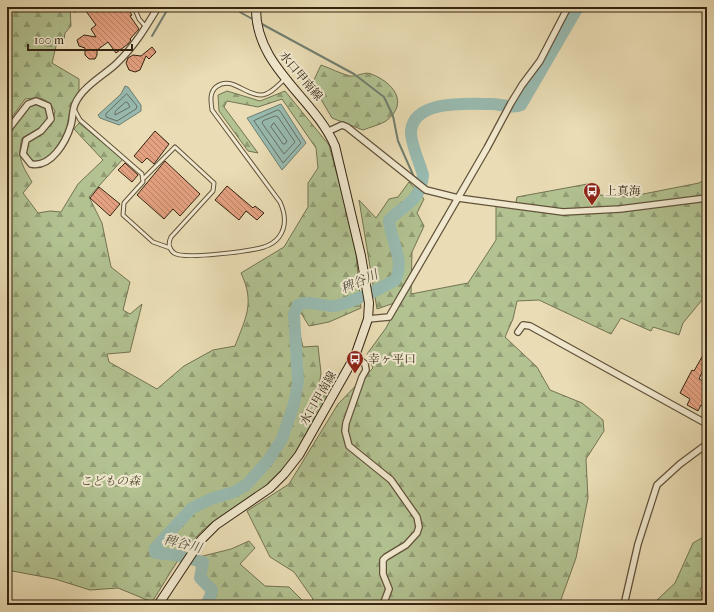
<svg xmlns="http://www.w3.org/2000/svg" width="714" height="612" font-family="'IM FELL French Canon','Noto Serif JP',serif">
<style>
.forest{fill:url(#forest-firs);stroke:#737352}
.water{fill:#98bbb1;stroke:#707f71}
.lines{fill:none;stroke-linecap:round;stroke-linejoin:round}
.shore{stroke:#667062;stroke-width:1}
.stream{stroke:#707f71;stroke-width:2}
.river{stroke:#98bbb1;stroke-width:12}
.building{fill:url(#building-back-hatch);stroke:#342412}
.lane-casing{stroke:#62523b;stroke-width:5}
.street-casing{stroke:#62523b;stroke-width:8}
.secondary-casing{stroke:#342412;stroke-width:10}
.lane{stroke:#f1e9cf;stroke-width:3}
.street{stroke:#f1e9cf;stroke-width:5.5}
.secondary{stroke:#f1e9cf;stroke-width:8}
.labels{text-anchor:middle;stroke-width:4;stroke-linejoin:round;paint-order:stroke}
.street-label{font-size:12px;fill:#342412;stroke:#f1e9cf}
.poi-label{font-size:12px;fill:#342412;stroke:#f1e9cf;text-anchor:start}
.park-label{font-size:12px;font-style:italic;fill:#544c32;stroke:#f1e9cf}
.water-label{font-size:13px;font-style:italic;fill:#525142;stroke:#f1e9cf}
</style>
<defs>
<pattern id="forest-firs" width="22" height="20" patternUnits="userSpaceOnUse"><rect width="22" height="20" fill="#b2c291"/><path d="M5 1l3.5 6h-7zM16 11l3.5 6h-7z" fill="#929d75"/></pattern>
<pattern id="building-back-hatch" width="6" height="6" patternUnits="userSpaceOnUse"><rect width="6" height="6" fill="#e4a181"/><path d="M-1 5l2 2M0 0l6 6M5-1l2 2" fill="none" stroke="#ba8368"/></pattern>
</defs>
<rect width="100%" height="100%" fill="#eaddb5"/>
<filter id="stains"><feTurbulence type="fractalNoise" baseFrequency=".005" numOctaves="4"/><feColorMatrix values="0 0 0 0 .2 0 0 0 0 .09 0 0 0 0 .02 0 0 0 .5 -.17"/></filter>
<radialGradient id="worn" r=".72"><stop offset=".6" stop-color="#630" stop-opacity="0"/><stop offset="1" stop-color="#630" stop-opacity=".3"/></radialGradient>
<g class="forest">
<path d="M7,7H70L71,26L65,33L64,39L57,42L52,63L79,79V92L71,106L66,131L60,144L44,162H37L30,159L25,149L30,140L41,135L52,124L55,111C46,97 41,97 25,99L7,124Z"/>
<path d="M321,65C330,68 341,74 350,76C357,77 365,71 371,74C393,82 410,103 386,121C380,125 370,127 363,130L332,118L312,84Z"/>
<path d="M227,91L260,101L285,91L329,145L355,241L361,308L329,322L309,326L301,313L296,317L303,347L318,346L321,373L318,393L331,394C313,422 298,456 275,478C256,497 231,508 210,524C185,543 169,576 152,602L118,588L90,590L55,579L7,570V140C11,130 25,110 34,103L42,104L48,113L47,124L22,138C17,158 22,165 32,182L23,193L38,213L50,211L61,212L78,184L103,160L74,129L79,123L123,159L89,197L102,223L111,267L130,282L123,310L130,314L142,304L130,352L107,354L109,362L157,389L184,366L213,350L235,346C246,317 255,303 241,273L284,247L308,207V183L318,168L316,148L282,99L258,107L227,101L224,107L258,153L248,151L219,111L218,95Z"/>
<polygon points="707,178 707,294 683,323 679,335 653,327 651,331 621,318 611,334 539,300 517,301 513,319 505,337 537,367 550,390 582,403 603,420 604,431 586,459 588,498 576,558 559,605 199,605 213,585 193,563 199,557 231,549 249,541 255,548 240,564 265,586 289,587 307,605 313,599 294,572 270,557 247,511 289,484 338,404 373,368 367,354 386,328 400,301 377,309 359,200 376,218 389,199 398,197 409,182 424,199 417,213 424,226 412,252 411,294 468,283 496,240 496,205 515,207 517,197 593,183 600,195 628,197 699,183"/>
<polygon points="707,535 707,581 700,589 703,598 698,605 655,605 656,601 675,583 693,543"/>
</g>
<g class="water">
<polygon points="125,86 128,87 141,105 141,111 119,125 100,118 98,115 121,94"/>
<polygon points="281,104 306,143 282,170 247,118"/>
</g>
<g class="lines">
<g class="shore">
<polygon points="127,94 137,106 136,109 117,121 106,117 106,114"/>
<polygon points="126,102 128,103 130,107 115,115 115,112"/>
<polygon points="278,110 280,111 301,143 283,163 254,121"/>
<polygon points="276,116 278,117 295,142 284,154 262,123 263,121"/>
<polygon points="274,123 287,141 285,144 283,144 271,127"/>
</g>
<g class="stream">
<polyline points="231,7 254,20"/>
<polyline points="260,23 354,74 384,97 393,116 398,141 414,177 423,181"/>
<polyline points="152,36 169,7"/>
</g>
<path class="river" d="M206,605L210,597L212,590L200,578L203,562L175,555L155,553V548L192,508L211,499L234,492L246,485L267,462L282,439L294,404L298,382L294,314L298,305C308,299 323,307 335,306C351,303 380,289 395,280C406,261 390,240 389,220C404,205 421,201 423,175C420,164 410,142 411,131C414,99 468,104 491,104C501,104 512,109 521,105L578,7"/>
</g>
<g class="building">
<polygon points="83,7 126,7 132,15 130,16 139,29 130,39 131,40 128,44 116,53 108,42 97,50 97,55 95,59 89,59 85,55 85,48 79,46 77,40 84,35 96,37 91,29 96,25"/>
<polygon points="152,47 156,52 149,59 146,56 140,70 135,72 129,70 126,63 128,58 133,55 141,56"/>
<polygon points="155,131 169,144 154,164 147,158 142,163 134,156"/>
<polygon points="165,161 200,194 180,216 173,209 164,219 137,195"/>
<polygon points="125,163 138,175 132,182 118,170"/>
<polygon points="227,186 253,208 255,206 264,213 257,220 246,211 239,220 215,200"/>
<polygon points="99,187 120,204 110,216 90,198"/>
<polygon points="707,348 707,369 704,368 699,379 707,383 707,408 701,405 698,411 687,405 690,399 680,393 692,370 694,371"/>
</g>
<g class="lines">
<defs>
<g id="lane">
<polyline points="75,7 75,10"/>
<polyline points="134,7 139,19 146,27"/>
<polyline points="74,109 80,120 142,174 143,182 124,203 123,215 153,242 170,248"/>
<path d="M144,178L175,147L214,183L213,191L171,237C168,243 168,248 174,253C183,260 251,251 264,247C270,245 276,241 279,237C287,226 285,213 280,202L212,110C211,102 209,93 216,87C232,75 245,96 262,95C271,94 278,85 285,79"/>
</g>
<g id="street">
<path d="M7,131L28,104L36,101L48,106L51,119L41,131L26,140L23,154L31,164C51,168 66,142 71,125C73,119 72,111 75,104C82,87 103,76 116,64C134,47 146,27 158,7"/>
<polyline points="329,131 342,125 347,127 426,190 458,198 563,212 620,209 707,198"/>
<polyline points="368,319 389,317 487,148 511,103 522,85 540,61 568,7"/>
<polyline points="518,332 523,325 530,326 707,424"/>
<polyline points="355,356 365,364 366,370 362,377 346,423 345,431 349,446 391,480 417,517 419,527 417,533 406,545 386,557 383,560 383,574 389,589 383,605"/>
<polyline points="624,605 638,544 657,485 680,464 707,444"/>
</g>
<path id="secondary" d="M158,605L201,540L216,525L270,488L284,474L299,455L355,356L368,319L369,303L361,256L335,146C313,96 255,67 256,7"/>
</defs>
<use href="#lane" class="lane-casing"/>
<use href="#street" class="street-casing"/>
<use href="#secondary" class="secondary-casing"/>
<use href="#lane" class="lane"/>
<use href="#street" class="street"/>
<use href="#secondary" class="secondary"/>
</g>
<defs>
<symbol id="bus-pin" viewBox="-11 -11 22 30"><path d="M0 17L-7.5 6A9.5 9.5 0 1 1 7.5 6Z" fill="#8f2418" stroke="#f1e9cf"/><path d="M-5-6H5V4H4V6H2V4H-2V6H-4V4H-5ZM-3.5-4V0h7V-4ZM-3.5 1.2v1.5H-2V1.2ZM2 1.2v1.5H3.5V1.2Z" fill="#fff"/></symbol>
</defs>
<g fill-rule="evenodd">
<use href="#bus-pin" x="582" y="181" width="20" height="27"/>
<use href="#bus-pin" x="345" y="349" width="20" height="27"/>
</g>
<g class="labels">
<g class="street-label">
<text transform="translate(301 76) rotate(50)" y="4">水口甲南線</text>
<text transform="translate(318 398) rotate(-60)" y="4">水口甲南線</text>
</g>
<g class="poi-label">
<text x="605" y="195">上真海</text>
<text x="368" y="363">幸ヶ平口</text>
</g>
<g class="park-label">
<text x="110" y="485">こどもの森</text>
</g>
<g class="water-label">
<text transform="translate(359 281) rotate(-24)" y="5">稗谷川</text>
<text transform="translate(183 543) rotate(14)" y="5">稗谷川</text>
</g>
</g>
<rect width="714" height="612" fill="none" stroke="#eaddb5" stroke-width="24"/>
<rect x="8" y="8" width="698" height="596" fill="none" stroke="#342412" stroke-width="2"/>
<rect x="12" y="12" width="690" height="588" fill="none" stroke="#342412"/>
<path d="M28 44v6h104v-6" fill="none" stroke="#342412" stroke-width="2"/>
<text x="34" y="44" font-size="12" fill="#342412" stroke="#f1e9cf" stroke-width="3" paint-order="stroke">100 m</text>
<rect width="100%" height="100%" filter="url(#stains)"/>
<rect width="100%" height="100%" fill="url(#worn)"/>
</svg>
